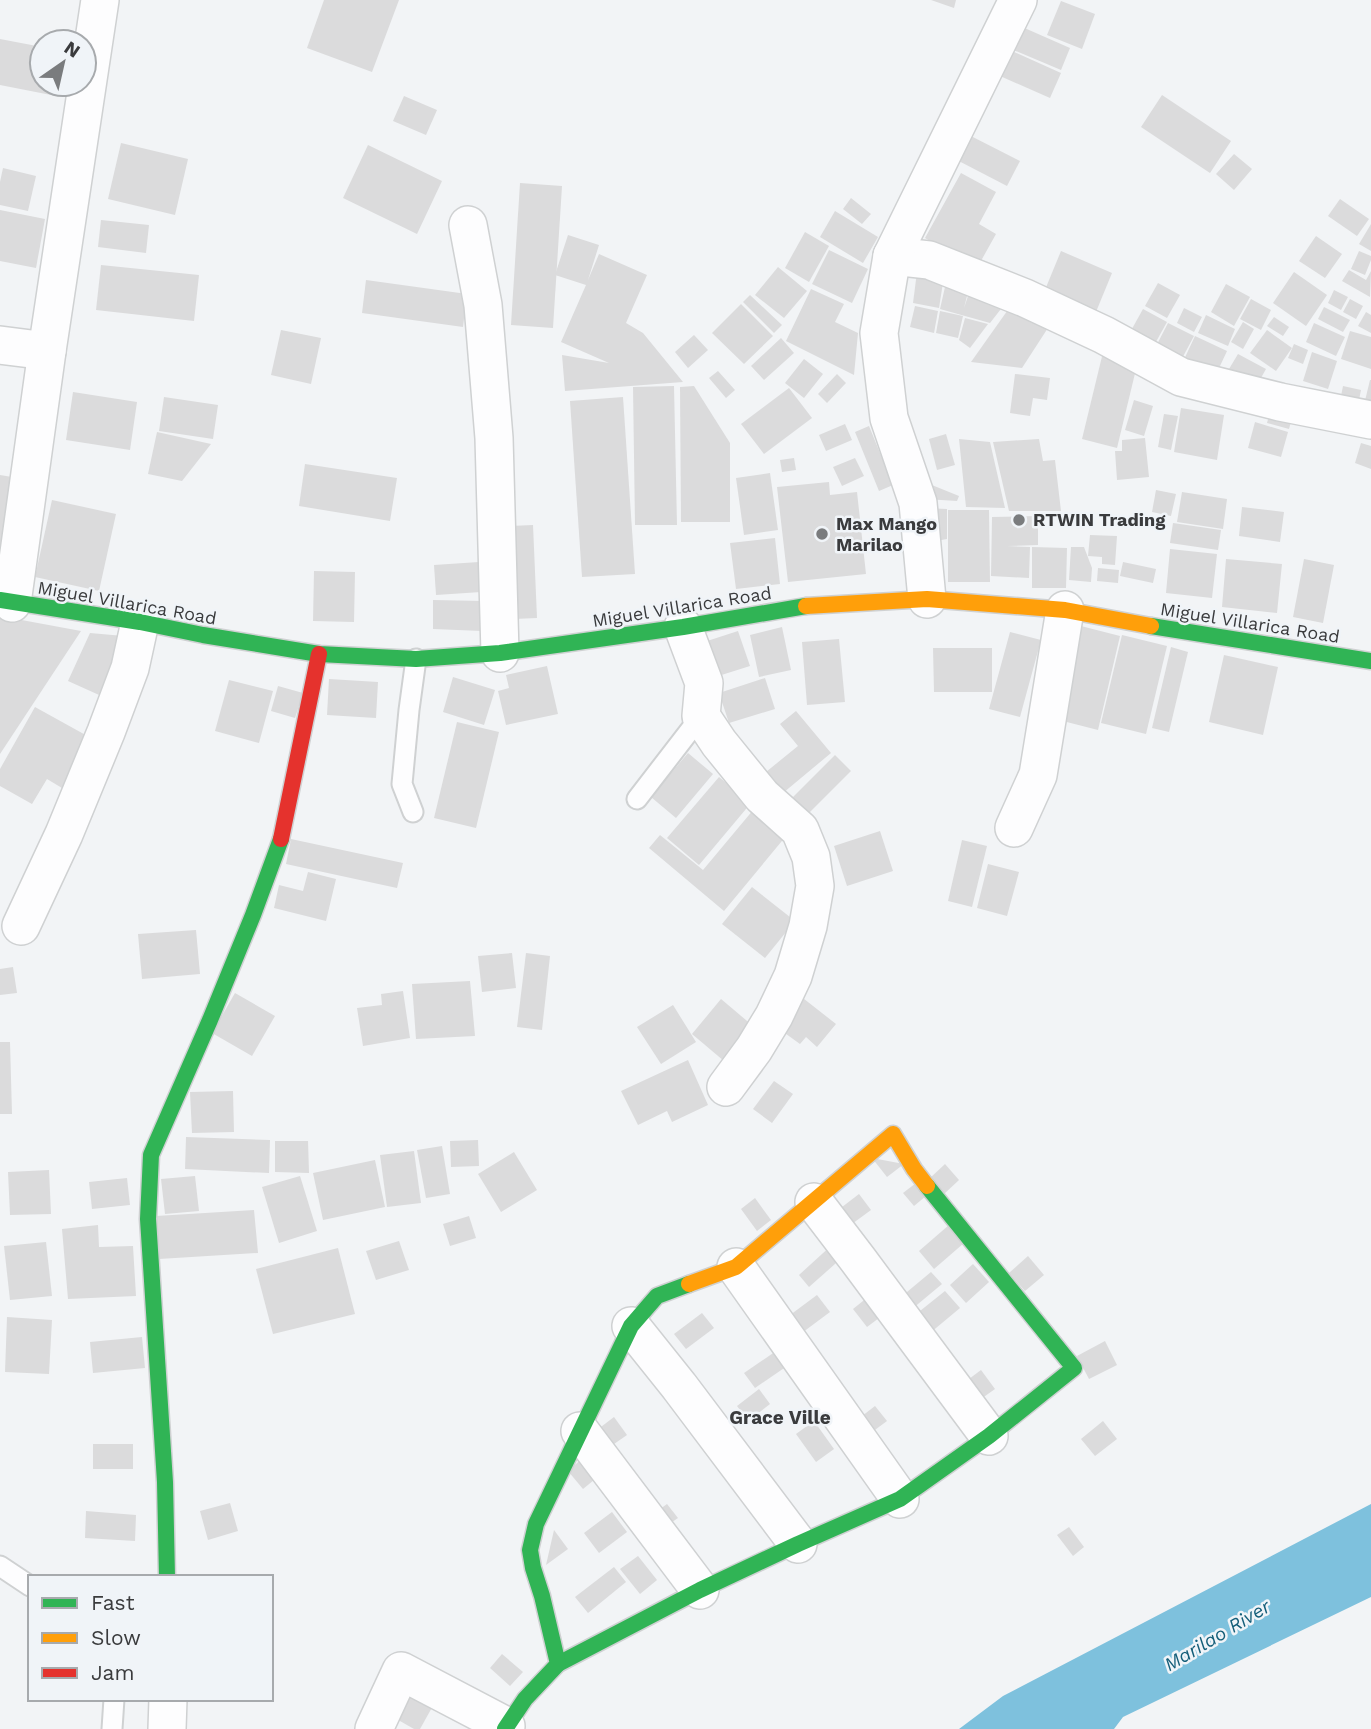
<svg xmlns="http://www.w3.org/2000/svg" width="1371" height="1729" font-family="'Work Sans',sans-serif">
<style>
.water{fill:#7ec1dd}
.building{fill:#dbdbdc}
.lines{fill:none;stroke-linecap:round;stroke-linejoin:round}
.lane-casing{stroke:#cfd1d2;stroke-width:23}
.street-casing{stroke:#cfd1d2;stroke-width:40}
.fast-casing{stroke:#cfd1d2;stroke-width:19}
.slow-casing{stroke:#cfd1d2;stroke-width:19}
.jam-casing{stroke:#cfd1d2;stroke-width:19}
.lane{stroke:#fdfdfe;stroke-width:19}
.street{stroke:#fdfdfe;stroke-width:37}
.fast{stroke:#30b455;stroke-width:16}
.slow{stroke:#ff9f0a;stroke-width:16}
.jam{stroke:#e5322d;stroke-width:16}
.poi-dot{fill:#7a7c7e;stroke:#f0f4f8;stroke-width:2.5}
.labels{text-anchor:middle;stroke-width:5;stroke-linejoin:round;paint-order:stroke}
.poi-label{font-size:18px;font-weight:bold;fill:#3a3b3d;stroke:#f0f4f8;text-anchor:start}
.street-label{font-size:18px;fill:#3a3b3d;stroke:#f0f4f8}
.neighbourhood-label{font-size:19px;font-weight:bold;fill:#3a3b3d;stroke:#f0f4f8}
.water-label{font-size:19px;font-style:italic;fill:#145e79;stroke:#f0f4f8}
</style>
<rect width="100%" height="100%" fill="#f2f4f6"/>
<polygon class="water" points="1371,1504 1371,1597 1123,1717 1114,1729 959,1729 1003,1696"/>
<g class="building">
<polygon points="324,0 399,0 372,72 307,48"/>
<polygon points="931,0 956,0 954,8"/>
<polygon points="1061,1 1095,14 1082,49 1047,35"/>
<polygon points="1013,23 1070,48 1061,70 1004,46"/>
<polygon points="0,39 42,47 42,84 53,84 51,95 0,85"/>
<polygon points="1003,47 1061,73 1050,98 991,72"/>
<polygon points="1162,95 1231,141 1210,173 1141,127"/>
<polygon points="404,96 437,110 426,135 393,121"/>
<polygon points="965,133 1020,161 1007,186 953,158"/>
<polygon points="121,143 188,159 175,215 108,199"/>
<polygon points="368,145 442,181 417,234 343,198"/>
<polygon points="1234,154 1252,169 1234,190 1216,174"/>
<polygon points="3,168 36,176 28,211 0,205 0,182"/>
<polygon points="961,173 996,192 979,224 996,234 977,268 925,238"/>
<polygon points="520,183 562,186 553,328 511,325"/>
<polygon points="851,198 871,214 862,224 843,209"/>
<polygon points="1340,199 1369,219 1357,236 1328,216"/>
<polygon points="0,210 45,219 36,268 0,261"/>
<polygon points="835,211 878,237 863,263 820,237"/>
<polygon points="101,220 149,225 146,253 98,247"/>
<polygon points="1371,224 1371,251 1359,244"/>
<polygon points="805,232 829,246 809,282 785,268"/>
<polygon points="568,235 599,245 588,280 599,254 647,275 626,323 643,333 683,382 565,391 562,355 609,363 561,342 586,285 555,275"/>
<polygon points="1316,236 1342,254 1325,278 1299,261"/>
<polygon points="829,250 868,269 852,303 812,284"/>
<polygon points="1061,251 1112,273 1091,324 1040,302"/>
<polygon points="1359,251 1371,256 1371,260 1365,275 1351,269"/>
<polygon points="101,265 199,275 194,321 96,310"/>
<polygon points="778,267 807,291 784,318 755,295"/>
<polygon points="1349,270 1366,280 1371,271 1370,297 1342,281"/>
<polygon points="917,272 944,276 939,308 913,303"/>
<polygon points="1294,272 1327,295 1306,326 1273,303"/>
<polygon points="366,280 467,294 463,327 362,313"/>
<polygon points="1158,283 1180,295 1167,318 1145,306"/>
<polygon points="1226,284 1250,297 1234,326 1211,312"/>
<polygon points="945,287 968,292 964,308 969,293 1004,305 990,323 940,309"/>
<polygon points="811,289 844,304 835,322 858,333 854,375 786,341"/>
<polygon points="1334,290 1348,297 1341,310 1328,303"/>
<polygon points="750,295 782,325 774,333 743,302"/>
<polygon points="1017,297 1057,314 1022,368 971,362"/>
<polygon points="1251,299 1271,310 1261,330 1240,319"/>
<polygon points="1350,299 1363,306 1356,319 1343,312"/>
<polygon points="741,304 773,336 744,364 712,333"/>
<polygon points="915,306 938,311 934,333 910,327"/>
<polygon points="1324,307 1350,320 1343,332 1318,319"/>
<polygon points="1184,308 1202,317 1194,332 1177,323"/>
<polygon points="1143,309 1167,322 1152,349 1128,336"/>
<polygon points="940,311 963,316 958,338 936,333"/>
<polygon points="1366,312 1371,315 1371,333 1358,326"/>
<polygon points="1206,315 1235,329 1228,346 1198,333"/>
<polygon points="1274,317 1289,327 1283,336 1267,326"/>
<polygon points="965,318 988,324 970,348 959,340"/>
<polygon points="1243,322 1254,329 1243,349 1231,342"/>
<polygon points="1168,323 1194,336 1178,366 1153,352"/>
<polygon points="1314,323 1345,337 1336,356 1306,342"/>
<polygon points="281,330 321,338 311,384 271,375"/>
<polygon points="1267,330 1292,348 1276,371 1250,353"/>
<polygon points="1350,331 1371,337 1371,369 1341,359"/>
<polygon points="694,335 708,350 688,368 675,352"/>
<polygon points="1195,336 1227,351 1213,381 1181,366"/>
<polygon points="781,338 794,353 764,380 751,366"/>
<polygon points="1105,344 1138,361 1117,448 1082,439"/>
<polygon points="1294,344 1308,350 1303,364 1288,358"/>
<polygon points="1312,352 1337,361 1328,389 1303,381"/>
<polygon points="1238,354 1266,369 1257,385 1229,369"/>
<polygon points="804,359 823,374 804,398 785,383"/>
<polygon points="718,371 735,390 726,398 709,378"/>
<polygon points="837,374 846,383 827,403 818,394"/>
<polygon points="1015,374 1050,378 1047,400 1033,398 1030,416 1010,413"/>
<polygon points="1370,380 1371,380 1371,415 1362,413"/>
<polygon points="674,386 677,525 635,525 633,387"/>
<polygon points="694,386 730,443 730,522 681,522 680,387"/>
<polygon points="1343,386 1361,390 1357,410 1339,406"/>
<polygon points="789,388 812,418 764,454 741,424"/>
<polygon points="73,392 137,402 130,450 66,440"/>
<polygon points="164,397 218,405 213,439 159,431"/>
<polygon points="623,397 635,574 582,577 570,401"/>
<polygon points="1134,400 1153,406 1144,436 1125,430"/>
<polygon points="1181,408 1224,415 1217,460 1174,452"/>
<polygon points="1270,412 1292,418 1289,429 1267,423"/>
<polygon points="1164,414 1178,416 1171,450 1158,447"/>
<polygon points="1255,422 1288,432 1281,457 1248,448"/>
<polygon points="845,424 852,440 826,451 819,435"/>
<polygon points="869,426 893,485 879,491 855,432"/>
<polygon points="157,432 211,444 182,481 148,474"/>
<polygon points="946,434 955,465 937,470 929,439"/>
<polygon points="1145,438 1149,477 1117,480 1115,451 1122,451 1122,440"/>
<polygon points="959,439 990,442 1005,508 966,507"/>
<polygon points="1039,439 1043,461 1055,460 1061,511 1009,511 993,442"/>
<polygon points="1361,443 1371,446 1371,469 1355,463"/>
<polygon points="794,458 796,470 782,472 780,460"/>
<polygon points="855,458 864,476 842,486 833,467"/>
<polygon points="305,464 397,478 390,521 299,506"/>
<polygon points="770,473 778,530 744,535 736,478"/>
<polygon points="0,475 12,477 0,561"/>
<polygon points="922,481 959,496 957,501 925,499"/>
<polygon points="829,482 830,495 857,492 866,574 788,582 777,487"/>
<polygon points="1156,490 1176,494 1171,516 1152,512"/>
<polygon points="1182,492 1227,499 1223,529 1177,522"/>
<polygon points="52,500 116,514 99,591 35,577"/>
<polygon points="1242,507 1284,512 1280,542 1239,536"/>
<polygon points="924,508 947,509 947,539 936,541"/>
<polygon points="948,510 989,510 990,582 948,582"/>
<polygon points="1038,516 1038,545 1007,546 1030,547 1029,578 991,576 992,517"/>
<polygon points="1173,523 1221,530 1218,550 1170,543"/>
<polygon points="533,525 537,618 514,619 510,526"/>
<polygon points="1090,535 1117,536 1115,565 1102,564 1102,557 1088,556"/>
<polygon points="775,538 780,584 736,589 730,543"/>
<polygon points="1032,547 1067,548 1066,588 1032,588"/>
<polygon points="1071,547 1084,547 1092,568 1091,582 1069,580"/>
<polygon points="1170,549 1217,554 1212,598 1166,593"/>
<polygon points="1226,559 1282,564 1277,613 1222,607"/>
<polygon points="1304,559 1334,565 1323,623 1293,617"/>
<polygon points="479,562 481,592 436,595 434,565"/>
<polygon points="1123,562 1156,569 1153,583 1120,576"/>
<polygon points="1098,568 1119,570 1118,583 1097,581"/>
<polygon points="314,571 355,572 354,622 313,621"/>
<polygon points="433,600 483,601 482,631 433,629"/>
<polygon points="0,616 81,631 0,754"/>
<polygon points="1077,625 1120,636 1098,730 1055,719"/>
<polygon points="782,627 791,670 759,677 750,635"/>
<polygon points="738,631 750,666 712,678 701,643"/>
<polygon points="1010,632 1041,640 1020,717 989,709"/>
<polygon points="90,633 135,637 108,699 68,681"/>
<polygon points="1122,635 1167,646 1146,734 1101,723"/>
<polygon points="839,639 845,702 807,705 802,642"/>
<polygon points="1171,647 1188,652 1169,732 1152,728"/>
<polygon points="933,648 992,648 992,692 934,692"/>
<polygon points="1224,655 1278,667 1263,735 1209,722"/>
<polygon points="547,666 558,714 506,725 498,691 509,688 506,675"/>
<polygon points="453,677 495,690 484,725 443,712"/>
<polygon points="765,678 775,709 729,723 719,693"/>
<polygon points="329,679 378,682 376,718 327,715"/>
<polygon points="229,680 273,691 259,743 215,731"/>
<polygon points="278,686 303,693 295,718 271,711"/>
<polygon points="35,707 91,738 62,788 47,779 32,804 0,786 0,769"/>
<polygon points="796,711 831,753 783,793 766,772 798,746 780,724"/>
<polygon points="457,722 499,732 476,828 434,818"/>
<polygon points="688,753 713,774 676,818 651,797"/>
<polygon points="835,755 851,771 805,817 789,801"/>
<polygon points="719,777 751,803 699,865 667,838"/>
<polygon points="759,803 791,830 724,911 649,848 660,835 703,870"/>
<polygon points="880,831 893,871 847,886 834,846"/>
<polygon points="291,839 403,863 397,888 286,864"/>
<polygon points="962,840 987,846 972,907 948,901"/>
<polygon points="988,864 1019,872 1007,916 977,908"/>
<polygon points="308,872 336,879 326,921 274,908 279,885 303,891"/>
<polygon points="752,887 795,921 765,958 722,924"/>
<polygon points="196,930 200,974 142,979 138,934"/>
<polygon points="512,953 516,988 482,992 478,956"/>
<polygon points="526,953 550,956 542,1030 517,1027"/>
<polygon points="13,967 17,993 0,995 0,969"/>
<polygon points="470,981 475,1036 416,1039 412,984"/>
<polygon points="403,991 410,1038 363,1046 357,1008 382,1005 381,994"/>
<polygon points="235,993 275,1016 252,1056 212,1033"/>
<polygon points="799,995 836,1024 817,1047 806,1037 800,1044 782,1031"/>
<polygon points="721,999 753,1026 724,1061 692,1034"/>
<polygon points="673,1005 696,1042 661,1064 637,1027"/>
<polygon points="0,1042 10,1042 12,1114 0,1114"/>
<polygon points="688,1060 708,1105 672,1122 667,1111 638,1125 621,1091"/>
<polygon points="774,1081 793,1094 772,1123 753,1109"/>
<polygon points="233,1091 234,1132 192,1133 190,1092"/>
<polygon points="186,1137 270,1140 269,1173 185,1169"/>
<polygon points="478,1140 479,1166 451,1167 450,1141"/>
<polygon points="275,1141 308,1141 309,1173 275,1172"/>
<polygon points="442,1146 450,1194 426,1198 417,1150"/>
<polygon points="414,1151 421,1203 387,1207 380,1155"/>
<polygon points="514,1152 537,1190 501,1212 478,1174"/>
<polygon points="872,1158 904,1164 887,1177"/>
<polygon points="375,1160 385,1207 323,1220 313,1173"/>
<polygon points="945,1164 959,1180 943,1195 929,1179"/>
<polygon points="49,1170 51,1214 10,1215 8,1172"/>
<polygon points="195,1176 199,1211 165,1214 161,1179"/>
<polygon points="300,1176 317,1231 279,1243 262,1187"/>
<polygon points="127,1178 130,1205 92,1209 89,1182"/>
<polygon points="916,1183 926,1196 914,1206 903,1193"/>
<polygon points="859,1194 871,1210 845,1229 833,1214"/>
<polygon points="755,1198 771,1220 757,1231 741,1209"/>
<polygon points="254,1210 258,1253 159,1259 156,1216"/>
<polygon points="469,1216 476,1238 450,1246 443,1224"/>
<polygon points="98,1225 99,1247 133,1246 136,1296 68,1299 62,1229"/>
<polygon points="949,1225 964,1243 934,1269 919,1251"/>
<polygon points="399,1241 409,1270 376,1280 366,1251"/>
<polygon points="46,1242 52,1296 10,1300 4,1246"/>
<polygon points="833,1244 844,1256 809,1287 799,1275"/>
<polygon points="338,1248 355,1314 273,1334 256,1269"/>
<polygon points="1028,1256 1044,1275 1025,1291 1009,1273"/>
<polygon points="973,1264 989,1282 966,1303 950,1285"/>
<polygon points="931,1272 942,1284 912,1309 901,1297"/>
<polygon points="945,1291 960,1308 930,1333 915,1315"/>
<polygon points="873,1293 887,1312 867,1327 853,1309"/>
<polygon points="817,1295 830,1312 791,1341 778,1324"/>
<polygon points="702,1313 714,1328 686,1349 674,1334"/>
<polygon points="7,1317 52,1320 49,1374 5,1372"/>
<polygon points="142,1337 145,1368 93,1373 90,1342"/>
<polygon points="1105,1341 1117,1365 1089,1379 1077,1356"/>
<polygon points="779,1349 790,1364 755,1388 744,1373"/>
<polygon points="981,1370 995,1389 971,1406 957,1388"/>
<polygon points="759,1389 770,1404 748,1421 737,1406"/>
<polygon points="875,1406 887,1421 864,1438 853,1423"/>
<polygon points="614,1417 627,1435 601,1453 589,1436"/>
<polygon points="814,1421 834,1449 816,1462 796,1434"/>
<polygon points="1103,1421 1117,1439 1095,1456 1081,1439"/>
<rect x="93" y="1444" width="40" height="25"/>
<polygon points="585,1456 600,1475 583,1489 568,1471"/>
<polygon points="230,1503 238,1531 208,1540 200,1511"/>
<polygon points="667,1504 678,1518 659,1531 649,1517"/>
<polygon points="86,1511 136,1515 135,1541 85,1538"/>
<polygon points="612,1512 627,1532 599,1553 584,1533"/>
<polygon points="1069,1527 1084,1547 1073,1556 1057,1535"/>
<polygon points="554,1530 568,1549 546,1565"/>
<polygon points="638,1556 657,1580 640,1594 620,1569"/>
<polygon points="614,1567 626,1582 588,1613 575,1597"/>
<polygon points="502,1654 523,1672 510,1686 490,1668"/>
<polygon points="413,1681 439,1695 420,1729 414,1729 393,1717"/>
</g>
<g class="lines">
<defs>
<g id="lane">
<polyline points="637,799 701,716"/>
<polyline points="413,812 402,784 409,710 416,659"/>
<polyline points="0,1566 30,1586"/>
<polyline points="112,1729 114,1699"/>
</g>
<g id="street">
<polyline points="468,225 483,305 494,438 500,653"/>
<polyline points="892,256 929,260 1025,298 1104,335 1181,377 1280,402 1371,420"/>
<polyline points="0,345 47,351"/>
<polyline points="927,599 918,503 889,418 879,333 892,256 1018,0"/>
<polyline points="12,603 47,351 100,0"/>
<polyline points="683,627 704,683 701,716 719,743 762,796 800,830 811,857 815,886 808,926 793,976 774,1016 754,1049 726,1087"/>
<polyline points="1014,828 1038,775 1065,610"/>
<polyline points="21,926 64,834 106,732 130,668 140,622"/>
<polyline points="814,1202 859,1261 989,1436"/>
<polyline points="736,1267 900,1499"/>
<polyline points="631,1326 679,1386 798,1544"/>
<polyline points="580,1431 700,1590"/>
<polyline points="167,1729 168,1699"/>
<polyline points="374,1729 401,1671 506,1726"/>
</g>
<g id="fast">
<polyline points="0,600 140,622 203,635 319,654 416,659 500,653 683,627 806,606"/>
<polyline points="1151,626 1371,661"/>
<polyline points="167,1577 165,1482 148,1219 151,1155 210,1020 253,915 281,839"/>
<polyline points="558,1664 700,1590 798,1544 900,1499 989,1436 1074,1368 927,1186"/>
<polyline points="505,1729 525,1699 558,1664 542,1596 533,1568 530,1550 536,1524 631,1326 657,1296 689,1284"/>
</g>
<g id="slow">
<polyline points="806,606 927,599 1065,610 1151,626"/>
<polyline points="689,1284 736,1267 893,1134 914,1169 927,1186"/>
</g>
<polyline id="jam" points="281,839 319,654"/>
</defs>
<use href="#lane" class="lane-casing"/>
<use href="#street" class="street-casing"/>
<use href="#fast" class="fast-casing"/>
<use href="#slow" class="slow-casing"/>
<use href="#jam" class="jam-casing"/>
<use href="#lane" class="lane"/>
<use href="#street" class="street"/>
<use href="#fast" class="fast"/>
<use href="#slow" class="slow"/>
<use href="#jam" class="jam"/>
</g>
<g class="poi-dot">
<circle cx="1019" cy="520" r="7"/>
<circle cx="822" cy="534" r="7"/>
</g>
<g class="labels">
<g class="poi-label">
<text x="1033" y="526">RTWIN Trading</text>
<text x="836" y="530">Max Mango<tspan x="836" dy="21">Marilao</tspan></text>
</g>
<g class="street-label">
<text transform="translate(127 603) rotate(10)" y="6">Miguel Villarica Road</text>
<text transform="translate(682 607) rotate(-9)" y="6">Miguel Villarica Road</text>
<text transform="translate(1250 623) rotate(9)" y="6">Miguel Villarica Road</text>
</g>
<g class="neighbourhood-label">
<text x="780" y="1424">Grace Ville</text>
</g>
<g class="water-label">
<text transform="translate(1217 1635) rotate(-31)" y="7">Marilao River</text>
</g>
</g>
<rect x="28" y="1575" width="245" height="126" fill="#f0f4f8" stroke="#a7aaad" stroke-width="2"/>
<rect x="42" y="1598" width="35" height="10" fill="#30b455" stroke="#a7aaad" stroke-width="2"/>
<text x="91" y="1610" font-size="21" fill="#3a3b3d">Fast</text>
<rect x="42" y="1633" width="35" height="10" fill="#ff9f0a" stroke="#a7aaad" stroke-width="2"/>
<text x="91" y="1645" font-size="21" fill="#3a3b3d">Slow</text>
<rect x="42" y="1668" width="35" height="10" fill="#e5322d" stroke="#a7aaad" stroke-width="2"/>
<text x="91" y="1680" font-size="21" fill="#3a3b3d">Jam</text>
<g transform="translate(63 63) rotate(34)"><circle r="33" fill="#f0f4f8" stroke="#a7aaad" stroke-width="2"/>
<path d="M0-5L12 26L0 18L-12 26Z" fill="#7a7c7e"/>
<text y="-10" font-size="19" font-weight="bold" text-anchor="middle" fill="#3a3b3d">N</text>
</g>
</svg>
